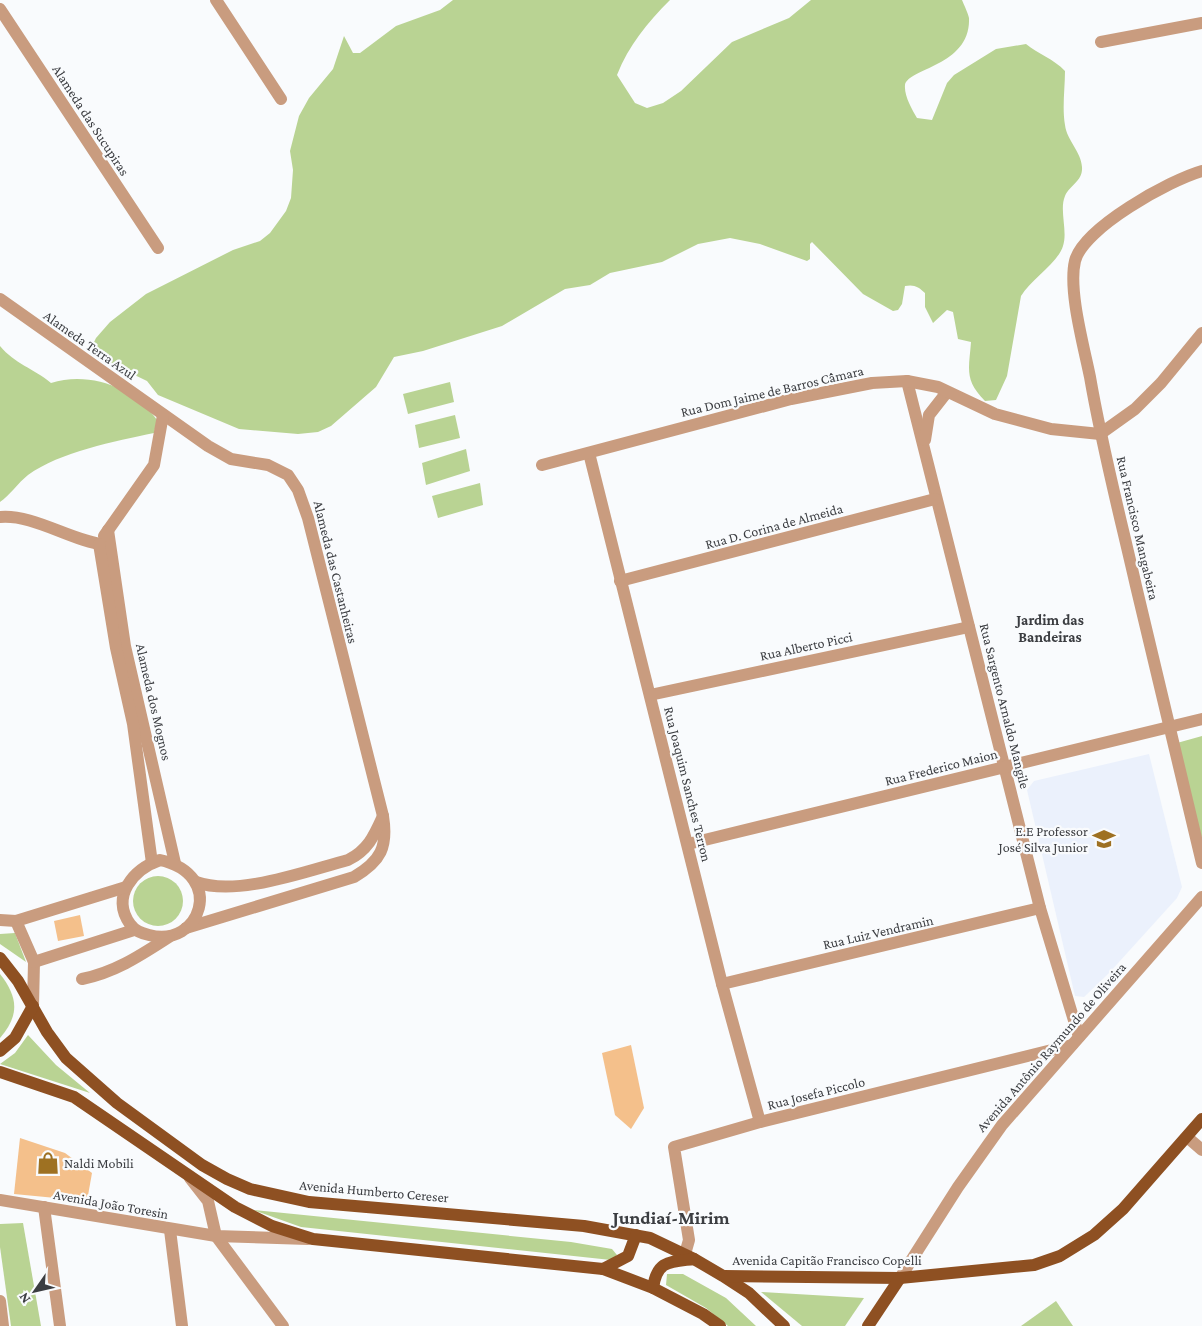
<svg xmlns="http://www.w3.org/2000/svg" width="1202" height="1326" font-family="'Crimson Pro',serif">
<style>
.built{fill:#ebf1fc}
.green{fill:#b9d393}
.building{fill:#f4c08b}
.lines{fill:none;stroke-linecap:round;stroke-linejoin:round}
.minor{stroke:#c99c7f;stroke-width:12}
.major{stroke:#8e5022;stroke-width:12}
.labels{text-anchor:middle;stroke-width:4.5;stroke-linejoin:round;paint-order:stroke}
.street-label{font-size:14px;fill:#3b3d41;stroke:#f9fbfd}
.poi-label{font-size:14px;fill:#3b3d41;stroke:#f9fbfd;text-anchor:end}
.neighbourhood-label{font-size:15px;font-weight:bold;fill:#3b3d41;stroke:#f9fbfd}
.district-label{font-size:19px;font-weight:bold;fill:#3b3d41;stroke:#f9fbfd}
</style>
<rect width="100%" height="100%" fill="#f9fbfd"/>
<polygon class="built" points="1149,754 1182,887 1177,898 1109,973 1084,997 1075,996 1027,790 1034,781"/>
<g class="green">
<path d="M453,0H670C647,23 629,45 617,75L635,103L647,108L663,103L681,91L732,42L789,18L811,0H962C964,5 968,13 969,18C971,66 908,68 905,85C904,96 912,109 917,118L932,120L947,83L954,75L996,49L1026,44C1038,54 1054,59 1065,71C1065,88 1062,108 1065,125C1067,141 1081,151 1082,167C1083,181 1070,185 1065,196C1059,210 1068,231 1063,246C1058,263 1031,279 1021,296L1007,376L996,400L985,401C964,380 969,369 971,342L958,339L953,312L947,310L933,323L925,307V293C919,287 914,284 905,286L902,304L898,310L893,311L863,294L812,242L810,244V259L807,261L760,244L730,238L698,244L662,262L610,273L590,285L565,289L502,326L423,351L394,357L376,387L331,426L318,432L298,434L239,429L158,395L147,381L118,367L90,350L96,338L110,322L146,294L233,250L260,241L270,233L286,211L291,198L293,170L290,151L299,116L309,98L333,69L344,36L353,53H360L396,26L440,10Z"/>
<path d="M0,346C15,364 33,368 51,383C89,371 134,387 157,420L154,433C115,441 60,452 28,475C18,483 10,495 0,502Z"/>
<polygon points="450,382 454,402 408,414 403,394"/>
<polygon points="455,415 460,438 419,448 415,425"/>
<polygon points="466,449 470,471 426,485 422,463"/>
<polygon points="480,483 483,505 438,518 432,496"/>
<polygon points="1202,736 1202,839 1177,743"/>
<circle cx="158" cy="901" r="25"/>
<polygon points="15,933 26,962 0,944 0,934"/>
<path d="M0,974C18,997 20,1015 0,1038Z"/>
<polygon points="28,1035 56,1065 90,1093 0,1064 15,1053"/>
<polygon points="253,1210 571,1242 612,1249 617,1255 611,1260 301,1227"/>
<polygon points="23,1223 41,1326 11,1326 0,1247 0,1224"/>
<polygon points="667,1274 683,1274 726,1298 756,1326 728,1326 706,1308 666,1285"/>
<polygon points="761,1292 864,1298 845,1326 802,1326"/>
<polygon points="1056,1301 1073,1326 1021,1326"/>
</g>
<g class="building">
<polygon points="80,915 84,936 58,941 54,921"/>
<polygon points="631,1045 644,1108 631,1129 615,1115 602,1053"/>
<polygon points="20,1138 65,1153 92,1173 87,1201 14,1194"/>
</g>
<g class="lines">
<g class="minor">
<polyline points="216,0 281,99"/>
<polyline points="0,9 158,248"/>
<polyline points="1101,42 1202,23"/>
<path d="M1202,171C1170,180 1083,228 1075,261C1068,290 1084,347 1090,377C1102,447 1120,516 1136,586C1158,678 1180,770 1202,863"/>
<path d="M0,299L208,446L231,459L268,465L288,475L298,490L308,518L383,816C388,847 381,861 354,877L186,928"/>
<polyline points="907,381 1040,908 1079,1037"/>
<polyline points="925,440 929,415 947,392"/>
<polyline points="589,453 722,984 760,1122"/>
<polyline points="542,465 791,399 872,383 907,381 938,387 995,414 1051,429 1100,434 1135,409 1161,383 1202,333"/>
<path d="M0,517C34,514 71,541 106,545"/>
<polyline points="108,530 125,646 175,863"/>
<polyline points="104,536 154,465 163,415"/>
<polyline points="99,544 116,648 133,724 152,863"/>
<polyline points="620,581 935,499"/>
<polyline points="650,695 969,627"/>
<polyline points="688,844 1202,719"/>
<path d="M160,860C227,875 200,949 149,935C141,933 135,931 130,924C110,896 134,869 160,860Z"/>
<path d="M196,882C237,897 306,871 348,860C368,850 374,836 383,816"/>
<polyline points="0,920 16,921 126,887"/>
<polyline points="16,921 34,962 33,1006"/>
<polyline points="34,962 134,930"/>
<path d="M82,979C116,972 141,955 169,937"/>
<polyline points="722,984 1040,908"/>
<polyline points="1187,1137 1202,1150"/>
<polyline points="190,1178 208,1201 216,1236 283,1326"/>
<polyline points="0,1200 216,1236 308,1239"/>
<polyline points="44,1207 60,1326"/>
<polyline points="170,1230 182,1326"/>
<polyline points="685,1254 689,1240 674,1147 760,1122 1072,1045"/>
<polyline points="900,1278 958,1187 1002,1125 1202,897"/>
<polyline points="0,1301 3,1326"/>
</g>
<g class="major">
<polyline points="0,958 18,981 47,1032 66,1058 117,1103 202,1165 227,1179 250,1189 309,1202 584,1226 650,1238 694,1259 723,1276 749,1293 784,1326"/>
<polyline points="0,1051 15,1038 33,1006"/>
<polyline points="0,1072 74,1097 235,1207 272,1226 313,1239 603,1269 653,1288 703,1314 720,1326"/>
<polyline points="603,1269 628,1256 636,1235"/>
<polyline points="724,1276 900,1278 1034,1265 1060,1256 1094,1235 1123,1209 1202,1119"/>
<path d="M653,1288C657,1260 670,1262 694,1259"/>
<polyline points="868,1326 900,1278"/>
</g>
</g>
<defs>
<symbol id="school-bare" viewBox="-9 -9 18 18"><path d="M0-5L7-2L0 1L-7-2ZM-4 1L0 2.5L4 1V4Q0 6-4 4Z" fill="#9e7122" stroke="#f9fbfd" stroke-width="2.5" paint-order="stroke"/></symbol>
<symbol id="shop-bare" viewBox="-9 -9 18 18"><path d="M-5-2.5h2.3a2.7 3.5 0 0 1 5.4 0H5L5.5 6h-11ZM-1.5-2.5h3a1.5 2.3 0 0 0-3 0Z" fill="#9e7122" stroke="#f9fbfd" stroke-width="2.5" paint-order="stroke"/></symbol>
</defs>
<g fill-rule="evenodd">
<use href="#school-bare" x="1088" y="823" width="32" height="32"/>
<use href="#shop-bare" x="32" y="1147" width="32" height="32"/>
</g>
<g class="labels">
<g class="street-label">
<text transform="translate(91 120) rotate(57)" y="5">Alameda das Sucupiras</text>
<text transform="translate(90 345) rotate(35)" y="5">Alameda Terra Azul</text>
<text transform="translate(772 391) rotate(-13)" y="5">Rua Dom Jaime de Barros Câmara</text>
<text transform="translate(774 526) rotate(-15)" y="5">Rua D. Corina de Almeida</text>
<text transform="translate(1138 528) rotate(77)" y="5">Rua Francisco Mangabeira</text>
<text transform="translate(336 572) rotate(76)" y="5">Alameda das Castanheiras</text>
<text transform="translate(806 646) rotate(-12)" y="5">Rua Alberto Picci</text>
<text transform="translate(154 702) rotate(77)" y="5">Alameda dos Mognos</text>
<text transform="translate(1005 706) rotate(76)" y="5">Rua Sargento Arnaldo Mangile</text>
<text transform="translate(941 767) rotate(-14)" y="5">Rua Frederico Maion</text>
<text transform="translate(688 784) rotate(76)" y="5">Rua Joaquim Sanches Terron</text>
<text transform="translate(878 932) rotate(-13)" y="5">Rua Luiz Vendramin</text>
<text transform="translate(1051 1047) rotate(-49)" y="5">Avenida Antônio Raymundo de Oliveira</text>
<text transform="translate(816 1093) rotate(-14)" y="5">Rua Josefa Piccolo</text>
<text transform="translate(374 1191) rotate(5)" y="5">Avenida Humberto Cereser</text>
<text transform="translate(111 1204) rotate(10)" y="5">Avenida João Toresin</text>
<text x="827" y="1265">Avenida Capitão Francisco Copelli</text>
</g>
<g class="poi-label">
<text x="1088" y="836">E.E Professor<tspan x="1088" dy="16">José Silva Junior</tspan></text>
<text x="64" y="1168" text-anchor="start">Naldi Mobili</text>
</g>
<g class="neighbourhood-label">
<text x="1050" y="625">Jardim das<tspan x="1050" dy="17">Bandeiras</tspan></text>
</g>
<g class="district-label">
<text x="671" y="1224">Jundiaí-Mirim</text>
</g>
</g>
<g transform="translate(35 1291) rotate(236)" stroke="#f9fbfd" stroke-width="4" paint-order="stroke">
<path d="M0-4L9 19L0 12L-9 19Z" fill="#3b3d41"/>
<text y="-8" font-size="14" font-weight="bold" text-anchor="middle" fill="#3b3d41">N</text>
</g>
</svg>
